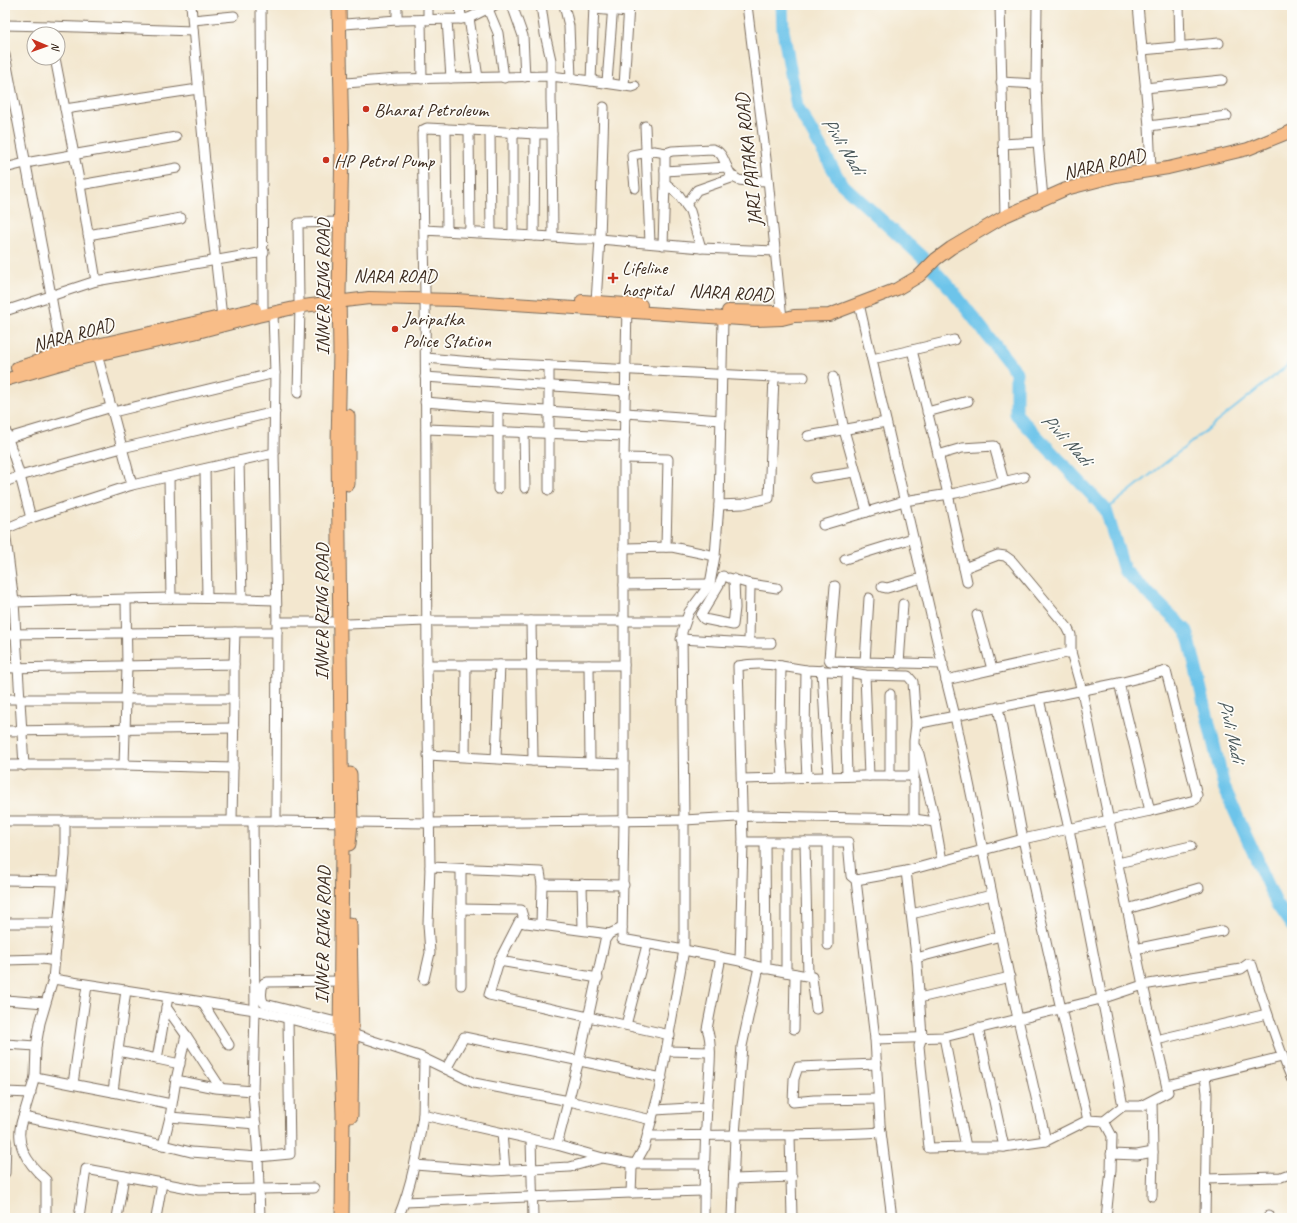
<svg xmlns="http://www.w3.org/2000/svg" width="1297" height="1223" font-family="Caveat,sans-serif">
<style>
.lines{fill:none;stroke-linecap:round;stroke-linejoin:round}
.stream{stroke:#6dc4ea;stroke-width:2}
.river{stroke:#6dc4ea;stroke-width:13}
.minor-casing{stroke:#7b6c5c;stroke-width:11}
.major-casing{stroke:#7b6c5c;stroke-width:14}
.highway-casing{stroke:#7b6c5c;stroke-width:15}
.minor{stroke:#fff;stroke-width:9}
.major{stroke:#f8bd88;stroke-width:12}
.highway{stroke:#f8bd88;stroke-width:13}
.poi-dot{fill:#c8321e;stroke:#fdfcf7;stroke-width:1.5}
.labels{text-anchor:middle;stroke-width:3.5;stroke-linejoin:round;paint-order:stroke}
.poi-label{font-size:19px;fill:#3b2a1e;stroke:#fdfcf7;text-anchor:start}
.street-label{font-size:19px;fill:#3b2a1e;stroke:#fdfcf7}
.water-label{font-size:20px;font-style:italic;fill:#4a585b;stroke:#fdfcf7}
</style>
<rect width="100%" height="100%" fill="#fdfcf7"/>
<filter id="ink" filterUnits="userSpaceOnUse"><feTurbulence type="fractalNoise" baseFrequency=".025" numOctaves="2"/><feDisplacementMap in="SourceGraphic" scale="8" xChannelSelector="R" yChannelSelector="G"/><feConvolveMatrix kernelMatrix="1 2 1 2 8 2 1 2 1" color-interpolation-filters="sRGB"/></filter>
<filter id="wash" filterUnits="userSpaceOnUse"><feTurbulence type="fractalNoise" baseFrequency=".012" numOctaves="4" result="noise"/><feDisplacementMap in="SourceGraphic" scale="16" xChannelSelector="R" yChannelSelector="G"/><feGaussianBlur stdDeviation="0.9" result="paint"/><feColorMatrix in="noise" values="0 0 0 0 0 0 0 0 0 0 0 0 0 0 0 0 0 1.4 0 .05"/><feComposite in="paint" operator="in"/></filter>
<g filter="url(#wash)">
<rect width="100%" height="100%" fill="#f3e7cf"/>
<g class="lines">
<polyline class="stream" points="1106,510 1287,366 1292,348"/>
<polyline class="river" points="782,5 783,30 797,106 841,183 923,258 950,288 1016,372 1016,414 1106,510 1124,570 1187,631 1224,787 1276,903 1292,926"/>
</g>
</g>
<g filter="url(#ink)">
<g class="lines">
<defs>
<g id="minor">
<polyline points="191,5 206,174 222,317"/>
<polyline points="261,5 263,307"/>
<polyline points="428,5 428,20"/>
<polyline points="460,5 461,19"/>
<polyline points="512,5 523,36 525,77"/>
<polyline points="541,5 545,34 551,60 551,100 552,134"/>
<polyline points="564,5 569,26 571,79"/>
<polyline points="747,5 766,159 782,319"/>
<polyline points="1000,5 1005,216"/>
<polyline points="1037,5 1036,84 1038,142 1043,199"/>
<polyline points="1138,5 1149,126 1151,171"/>
<polyline points="1179,5 1180,46"/>
<polyline points="488,9 498,33 504,78"/>
<polyline points="594,9 628,12"/>
<polyline points="469,18 478,78"/>
<polyline points="193,20 234,16"/>
<polyline points="397,20 461,19 469,18 495,5"/>
<polyline points="421,20 422,79"/>
<polyline points="447,20 451,78"/>
<polyline points="345,24 397,20 397,5"/>
<polyline points="5,25 48,26 50,34"/>
<polyline points="48,26 193,31"/>
<polyline points="1142,50 1219,43"/>
<polyline points="5,55 51,295 61,353"/>
<polyline points="591,81 632,87 635,86"/>
<polyline points="607,82 613,5"/>
<polyline points="1001,82 1036,84"/>
<polyline points="346,83 397,79 551,76 591,81 594,5"/>
<polyline points="624,86 629,5"/>
<polyline points="1145,88 1222,80"/>
<polyline points="65,109 198,89"/>
<polyline points="645,126 650,243"/>
<polyline points="1149,126 1227,116"/>
<polyline points="446,129 447,231"/>
<polyline points="469,130 470,232"/>
<polyline points="490,131 491,233"/>
<polyline points="1003,144 1038,142"/>
<polyline points="5,168 25,163 176,137"/>
<polyline points="665,171 727,167"/>
<polyline points="80,185 177,168"/>
<polyline points="635,188 632,155 654,151 666,153"/>
<polyline points="686,205 697,190 734,177"/>
<polyline points="513,234 513,133"/>
<polyline points="88,235 181,218"/>
<polyline points="534,236 535,134"/>
<polyline points="553,237 577,239 600,239 604,107"/>
<polyline points="663,245 665,183"/>
<path d="M701,248L690,211L679,195L665,183V156L666,153L672,151L712,149C728,152 723,175 739,180C746,182 760,180 768,181"/>
<polyline points="96,281 264,252"/>
<polyline points="299,301 298,224 299,223 341,222"/>
<polyline points="596,302 600,239 701,248 775,251"/>
<polyline points="859,304 946,680"/>
<polyline points="627,305 624,458 624,821 622,939 684,950 684,820 754,816 914,819 914,741 916,724 913,682 908,676 865,675 847,672 806,670 781,666 780,732 783,778"/>
<polyline points="5,311 96,281 80,185 55,58"/>
<polyline points="912,350 954,340"/>
<polyline points="97,354 132,485"/>
<polyline points="426,358 473,362 774,377 769,498 743,504 719,505"/>
<polyline points="872,359 912,350 948,494 967,582"/>
<polyline points="549,366 549,490"/>
<polyline points="425,377 626,391"/>
<polyline points="774,377 804,377"/>
<polyline points="833,377 844,430 867,512"/>
<polyline points="298,393 300,306"/>
<polyline points="425,402 498,408 498,489"/>
<polyline points="498,408 626,416"/>
<polyline points="113,412 275,373"/>
<polyline points="927,412 968,401"/>
<polyline points="626,413 721,420"/>
<polyline points="5,429 20,476 31,518"/>
<polyline points="426,429 625,436"/>
<polyline points="524,432 525,488"/>
<polyline points="808,436 886,422"/>
<polyline points="5,439 112,407"/>
<polyline points="938,455 962,448 994,446 1004,482"/>
<polyline points="624,458 668,459 666,547"/>
<polyline points="205,469 207,598"/>
<polyline points="169,477 171,598"/>
<polyline points="815,478 855,472"/>
<polyline points="5,482 20,476 122,448 275,412"/>
<polyline points="823,525 904,501 956,493 1024,477"/>
<polyline points="5,529 31,518 132,485 274,453"/>
<polyline points="5,531 14,602"/>
<polyline points="624,548 672,547 715,556"/>
<polyline points="845,559 913,538"/>
<polyline points="964,568 998,555 1005,556 1012,561 1067,627 1071,635 1071,652"/>
<polyline points="723,576 720,583 701,615 704,619 733,625 735,608 734,579"/>
<polyline points="729,578 750,584 777,588"/>
<polyline points="624,585 710,584"/>
<polyline points="835,586 829,659 830,661 865,662"/>
<polyline points="882,587 887,588 922,578"/>
<polyline points="869,598 865,662 943,664"/>
<polyline points="126,599 171,598 242,599 239,461"/>
<polyline points="242,599 276,600"/>
<polyline points="977,615 992,669"/>
<polyline points="531,621 533,761"/>
<polyline points="277,622 339,622 348,624 426,621 685,621"/>
<polyline points="235,632 277,632"/>
<polyline points="5,634 235,632 234,664"/>
<polyline points="681,639 749,643 771,643"/>
<polyline points="749,643 750,584"/>
<polyline points="899,664 903,604"/>
<polyline points="427,665 624,665"/>
<polyline points="589,665 590,763"/>
<polyline points="5,668 234,664 234,699"/>
<polyline points="806,670 805,737 807,777"/>
<polyline points="822,670 828,777"/>
<polyline points="847,672 846,739 847,776"/>
<polyline points="865,675 869,776"/>
<polyline points="1119,683 1166,671 1197,795 1195,800 1150,811"/>
<polyline points="890,694 890,776"/>
<polyline points="5,699 234,699 233,768 124,765"/>
<polyline points="998,707 1023,839 1150,811 1119,683 955,716 1018,1019 1046,1141 1088,1120"/>
<path d="M916,724L955,716L946,680L1071,652L1082,691L1143,985L1241,969L1248,964L1252,965C1264,1004 1276,1042 1292,1079"/>
<polyline points="5,731 234,728"/>
<polyline points="916,748 919,754 934,816 942,861"/>
<polyline points="428,755 533,761 624,764"/>
<polyline points="465,756 466,665"/>
<polyline points="496,758 500,665"/>
<polyline points="5,765 124,765 127,666 126,599 14,602 24,766"/>
<polyline points="742,779 863,776 914,776"/>
<polyline points="914,819 935,822"/>
<polyline points="232,820 233,768"/>
<polyline points="5,821 276,821 277,622 274,453 275,373 273,313"/>
<polyline points="253,821 255,1010 253,1091 258,1157 260,1218"/>
<polyline points="276,821 429,823 684,820 682,632 689,612 710,584 715,556 719,505 723,319"/>
<path d="M743,842L738,666C753,663 765,663 781,666"/>
<polyline points="765,842 766,969"/>
<polyline points="786,842 786,972"/>
<polyline points="805,842 808,976"/>
<polyline points="1118,863 1191,846"/>
<polyline points="430,867 540,872 542,884"/>
<polyline points="461,869 461,985"/>
<polyline points="5,880 63,881"/>
<polyline points="582,884 583,929"/>
<polyline points="461,909 521,910 525,923"/>
<polyline points="1127,909 1199,888"/>
<polyline points="911,914 992,895"/>
<polyline points="5,923 58,923"/>
<polyline points="541,925 542,884 624,885"/>
<polyline points="622,928 609,934 605,940 579,1060 557,1145 603,1158 635,1164 644,1148 658,1096 684,950 740,961 759,967 812,977 816,1009"/>
<polyline points="609,934 519,922 499,961 489,995 670,1035"/>
<polyline points="828,945 828,842"/>
<polyline points="1135,949 1222,931"/>
<polyline points="916,958 1001,936"/>
<polyline points="5,960 43,959 55,961"/>
<polyline points="499,961 598,978"/>
<polyline points="740,961 743,842 848,842 851,876 856,880"/>
<polyline points="53,979 65,855 65,821"/>
<polyline points="424,979 430,953 428,924 430,867 427,665 425,292 422,134 423,130 427,128 490,131 535,134 552,134 553,237 424,230"/>
<polyline points="126,990 118,1051 157,1059 168,997"/>
<polyline points="919,998 1010,977"/>
<polyline points="5,1000 45,1003"/>
<polyline points="202,1002 229,1045"/>
<polyline points="166,1007 186,1035 176,1080"/>
<path d="M340,1023L265,1004C260,1000 261,988 264,983L267,982L340,981"/>
<polyline points="626,1025 647,945"/>
<polyline points="978,1028 1004,1147 1046,1141"/>
<polyline points="794,1029 795,974"/>
<polyline points="352,1034 419,1056 446,1069"/>
<polyline points="186,1035 220,1087"/>
<polyline points="944,1037 966,1147 1004,1147"/>
<polyline points="875,1039 856,880 906,871"/>
<polyline points="1156,1040 1267,1014"/>
<polyline points="5,1044 36,1046"/>
<polyline points="667,1051 710,1052"/>
<polyline points="157,1059 180,1064"/>
<polyline points="424,1059 423,1115 557,1145"/>
<polyline points="877,1064 798,1067 794,1079 793,1102 814,1100 878,1099"/>
<polyline points="1205,1076 1207,1093 1205,1218"/>
<polyline points="35,1077 113,1092 118,1051"/>
<polyline points="73,1084 87,985"/>
<polyline points="1167,1085 1282,1057"/>
<polyline points="5,1092 31,1093"/>
<polyline points="113,1092 171,1104"/>
<polyline points="655,1110 707,1107"/>
<polyline points="23,1117 35,1077 36,1046 40,1023 53,979 255,1010 340,1032"/>
<polyline points="170,1117 256,1124"/>
<polyline points="652,1120 569,1101 474,1083 446,1069 464,1037 662,1078"/>
<polyline points="1104,1121 1112,1136 1111,1170 1106,1218"/>
<polyline points="502,1133 505,1170"/>
<path d="M648,1136C677,1136 707,1135 737,1135C785,1135 832,1135 881,1132"/>
<polyline points="790,1136 792,1218"/>
<polyline points="531,1139 533,1218"/>
<polyline points="5,1141 6,1141 5,1173"/>
<polyline points="163,1145 191,1152 258,1157 290,1154 288,1019"/>
<polyline points="966,1147 929,1148 919,1046 922,1037 917,964 906,871 1023,839 1061,1009 1088,1120 1104,1121 1123,1106"/>
<polyline points="1111,1154 1137,1155 1153,1152"/>
<polyline points="415,1165 493,1171 570,1167 602,1158"/>
<polyline points="734,1179 792,1177"/>
<polyline points="1206,1179 1281,1177 1292,1173"/>
<polyline points="631,1193 704,1191"/>
<polyline points="1152,1196 1153,1152 1152,1101"/>
<polyline points="405,1202 631,1193 632,1168 635,1164 705,1164"/>
<path d="M46,1218V1180C27,1163 13,1143 23,1117L163,1145L170,1117L176,1080L215,1088L253,1091"/>
<polyline points="79,1218 86,1169 162,1183"/>
<polyline points="117,1218 124,1176"/>
<polyline points="156,1218 162,1183 199,1190 314,1188"/>
<path d="M398,1218C412,1185 418,1150 423,1115"/>
<path d="M704,1218C704,1180 705,1142 707,1105C708,1085 714,1045 707,1029L721,957"/>
<polyline points="732,1218 735,1135 742,1046 759,967"/>
<polyline points="892,1218 880,1124 875,1039 944,1037 1101,999 1143,985 1168,1092 1141,1106 1123,1106 1069,829 1039,699"/>
<polyline points="1269,1218 1269,1215"/>
</g>
<g id="major">
<polyline points="582,301 641,305"/>
<polyline points="728,311 777,312"/>
<polyline points="17,368 66,352 255,309"/>
<polyline points="5,380 74,360 194,333 258,316 303,306 369,298 456,300 755,320 782,319 794,316 829,315 897,289 919,276 936,259 951,248 1005,216 1066,189 1116,176 1168,168 1248,149 1292,131"/>
</g>
<g id="highway">
<polyline points="339,5 342,145 339,294 340,351 338,444 342,845 340,1037 343,1114 342,1218"/>
<polyline points="348,484 348,416"/>
<polyline points="349,844 351,823 350,774"/>
<polyline points="350,924 352,1034 351,1116"/>
</g>
</defs>
<use href="#minor" class="minor-casing"/>
<use href="#major" class="major-casing"/>
<use href="#highway" class="highway-casing"/>
<use href="#minor" class="minor"/>
<use href="#major" class="major"/>
<use href="#highway" class="highway"/>
</g>
</g>
<g class="poi-dot">
<circle cx="366" cy="109" r="4"/>
<circle cx="326" cy="160" r="4"/>
<path d="M611 272h4v4h4v4h-4v4h-4v-4h-4v-4h4z"/>
<circle cx="395" cy="329" r="4"/>
</g>
<g class="labels">
<g class="poi-label">
<text x="374" y="116">Bharat Petroleum</text>
<text x="334" y="167">HP Petrol Pump</text>
<text x="622" y="274">Lifeline<tspan x="622" dy="22">hospital</tspan></text>
<text x="403" y="325">Jaripatka<tspan x="403" dy="22">Police Station</tspan></text>
</g>
<g class="street-label">
<text transform="translate(748 160) rotate(-96)" y="7">JARI PATAKA ROAD</text>
<text transform="translate(1104 163) rotate(-13)" y="7">NARA ROAD</text>
<text x="395" y="282">NARA ROAD</text>
<text transform="translate(322 287) rotate(-90)" y="7">INNER RING ROAD</text>
<text transform="translate(731 292) rotate(3)" y="7">NARA ROAD</text>
<text transform="translate(73 334) rotate(-15)" y="7">NARA ROAD</text>
<text transform="translate(321 612) rotate(-90)" y="7">INNER RING ROAD</text>
<text transform="translate(322 935) rotate(-89)" y="7">INNER RING ROAD</text>
</g>
<g class="water-label">
<text transform="translate(844 145) rotate(58)" y="7">Pivli Nadi</text>
<text transform="translate(1067 439) rotate(47)" y="7">Pivli Nadi</text>
<text transform="translate(1232 730) rotate(77)" y="7">Pivli Nadi</text>
</g>
</g>
<rect width="1297" height="1223" fill="none" stroke="#fdfcf7" stroke-width="20"/>
<g transform="translate(46 46) rotate(92)"><circle r="19" fill="#fdfcf7" stroke="#afa8a0"/>
<path d="M0-3L7 15L0 10L-7 15Z" fill="#c8321e"/>
<text y="-6" font-size="11" font-weight="bold" text-anchor="middle" fill="#3b2a1e">N</text>
</g>
</svg>
